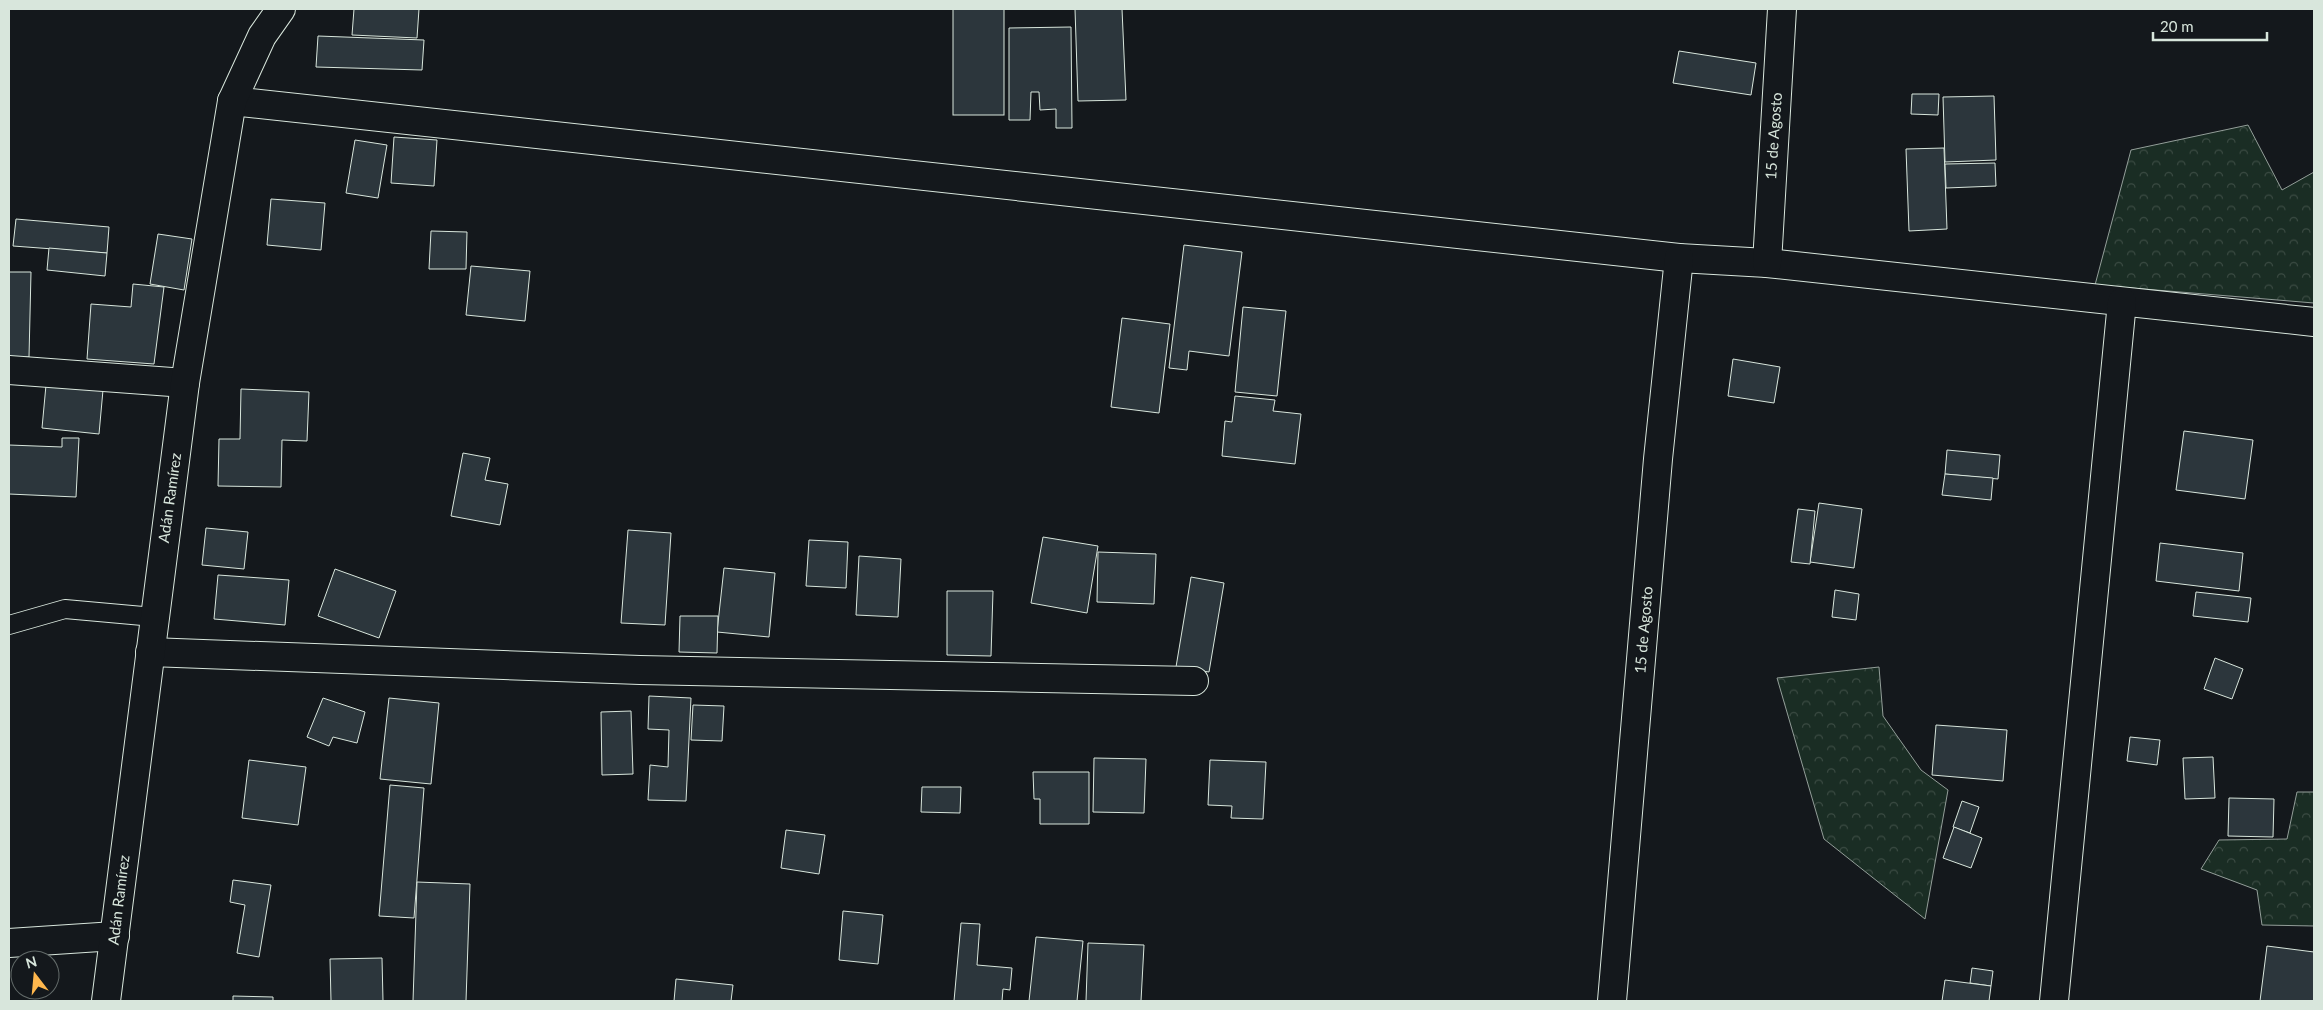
<svg xmlns="http://www.w3.org/2000/svg" width="2323" height="1010" font-family="Lato,sans-serif">
<style>
.forest{fill:url(#forest-crowns);stroke:#939e99}
.building{fill:#2c363c;stroke:#d8e6dc}
.lines{fill:none;stroke-linecap:round;stroke-linejoin:round}
.service-casing{stroke:#d8e6dc;stroke-width:20}
.minor-casing{stroke:#d8e6dc;stroke-width:30}
.tertiary-casing{stroke:#d8e6dc;stroke-width:30}
.service{stroke:#14181c;stroke-width:18}
.minor{stroke:#14181c;stroke-width:28}
.tertiary{stroke:#14181c;stroke-width:28}
.labels{text-anchor:middle;stroke-width:4;stroke-linejoin:round;paint-order:stroke}
.street-label{font-size:15px;fill:#d8e6dc;stroke:#14181c}
</style>
<defs>
<pattern id="forest-crowns" width="20" height="18" patternUnits="userSpaceOnUse" patternTransform="scale(1.25)"><rect width="20" height="18" fill="#1a2d24"/><path d="M2 6a3 3 0 1 1 6 0M12 15a3 3 0 1 1 6 0" fill="none" stroke="#3b4b43"/></pattern>
</defs>
<rect width="100%" height="100%" fill="#14181c"/>
<g class="forest">
<polygon points="2248,125 2282,190 2314,172 2314,303 2095,285 2131,150"/>
<polygon points="1879,667 1883,716 1921,770 1948,790 1925,919 1824,839 1777,678"/>
<polygon points="2297,792 2314,792 2314,926 2262,925 2257,890 2201,869 2219,840 2287,839"/>
</g>
<g class="building">
<polygon points="354,9 419,9 417,38 352,35"/>
<rect x="953" y="9" width="51" height="106"/>
<polygon points="1075,9 1122,9 1126,100 1078,101"/>
<polygon points="1071,27 1072,128 1056,128 1056,109 1040,110 1039,92 1031,92 1030,120 1009,120 1009,28"/>
<polygon points="318,36 424,40 422,70 316,67"/>
<polygon points="1679,51 1756,63 1751,95 1673,83"/>
<polygon points="1912,94 1939,94 1938,115 1911,114"/>
<polygon points="1994,96 1996,160 1945,162 1943,97"/>
<polygon points="394,137 437,140 434,186 391,183"/>
<polygon points="355,140 387,145 378,198 346,193"/>
<polygon points="1944,148 1947,229 1909,231 1906,149"/>
<polygon points="1995,163 1996,186 1946,188 1945,164"/>
<polygon points="271,199 325,203 321,250 267,245"/>
<polygon points="16,219 109,227 107,253 13,246"/>
<polygon points="431,231 467,232 466,269 429,269"/>
<polygon points="158,234 192,239 184,290 150,284"/>
<polygon points="1184,245 1242,252 1229,356 1189,351 1187,370 1169,368"/>
<polygon points="49,248 107,253 105,276 47,270"/>
<polygon points="471,266 530,271 525,321 466,315"/>
<polygon points="9,272 31,272 29,357 9,357"/>
<polygon points="133,284 164,287 154,364 87,359 91,304 131,307"/>
<polygon points="1243,307 1286,311 1277,396 1235,392"/>
<polygon points="1122,318 1170,324 1159,413 1111,407"/>
<polygon points="1733,359 1780,367 1774,403 1728,396"/>
<polygon points="46,385 103,390 99,434 42,428"/>
<polygon points="241,389 309,392 307,441 282,440 281,487 218,486 219,439 240,439"/>
<polygon points="1235,396 1275,400 1273,411 1301,414 1295,464 1222,456 1225,421 1232,422"/>
<polygon points="2184,431 2253,440 2245,499 2176,490"/>
<polygon points="62,438 79,438 76,497 9,494 9,445 62,447"/>
<polygon points="1947,450 2000,455 1998,479 1945,474"/>
<polygon points="463,453 490,458 485,480 508,484 500,525 451,516"/>
<polygon points="1945,474 1993,478 1991,500 1942,495"/>
<polygon points="1819,503 1862,509 1854,568 1810,562"/>
<polygon points="1798,509 1815,511 1810,564 1791,562"/>
<polygon points="206,528 248,532 244,569 202,565"/>
<polygon points="628,530 671,533 665,625 621,623"/>
<polygon points="1043,537 1098,546 1087,613 1031,603"/>
<polygon points="809,540 848,542 846,588 806,586"/>
<polygon points="2160,543 2243,553 2239,591 2156,581"/>
<polygon points="1098,552 1156,554 1154,604 1097,602"/>
<polygon points="859,556 901,559 898,617 856,615"/>
<polygon points="724,568 775,573 769,637 717,632"/>
<polygon points="335,569 396,591 379,638 318,616"/>
<polygon points="218,575 289,580 285,625 214,619"/>
<polygon points="1191,577 1224,583 1209,672 1176,667"/>
<polygon points="1835,590 1859,594 1856,620 1832,617"/>
<polygon points="947,591 993,591 991,656 947,655"/>
<polygon points="2196,592 2251,598 2248,622 2193,616"/>
<polygon points="680,616 718,616 717,653 679,652"/>
<polygon points="2215,658 2243,669 2232,699 2204,689"/>
<polygon points="649,696 691,698 686,801 648,800 650,765 668,767 669,730 648,729"/>
<polygon points="323,698 365,712 357,743 333,737 329,746 307,737"/>
<polygon points="389,698 439,703 431,784 380,779"/>
<polygon points="693,705 724,706 722,741 691,740"/>
<polygon points="631,711 633,774 602,775 601,712"/>
<polygon points="1936,725 2007,730 2003,781 1932,775"/>
<polygon points="2130,737 2160,740 2157,765 2127,761"/>
<polygon points="2213,757 2215,798 2185,799 2183,758"/>
<polygon points="1094,758 1146,759 1144,813 1093,812"/>
<polygon points="249,760 306,767 298,825 242,818"/>
<polygon points="1210,760 1266,762 1263,819 1231,818 1232,806 1208,805"/>
<polygon points="1033,772 1089,772 1089,824 1040,824 1040,799 1034,799"/>
<polygon points="390,785 424,788 414,918 379,916"/>
<polygon points="922,787 961,787 960,813 921,812"/>
<polygon points="2229,798 2274,799 2273,837 2228,836"/>
<polygon points="1962,801 1979,807 1970,833 1953,827"/>
<polygon points="1954,827 1982,838 1971,868 1943,858"/>
<polygon points="786,830 825,835 819,874 781,868"/>
<polygon points="233,880 271,885 259,957 237,953 245,905 230,902"/>
<polygon points="417,882 470,884 466,1001 413,1001"/>
<polygon points="843,911 883,915 878,964 839,960"/>
<polygon points="961,923 980,924 977,965 1012,968 1010,990 1003,989 1002,1001 954,1001"/>
<polygon points="1036,937 1083,941 1077,1001 1029,1001"/>
<polygon points="1088,943 1144,945 1141,1001 1086,1001"/>
<polygon points="2267,946 2314,952 2314,1001 2260,1001"/>
<polygon points="382,958 383,1001 331,1001 330,959"/>
<polygon points="1972,968 1993,971 1991,986 1970,983"/>
<polygon points="676,979 733,985 731,1001 674,1001"/>
<polygon points="1945,980 1991,986 1989,1001 1942,1001"/>
<polygon points="233,996 273,997 273,1001 233,1001"/>
</g>
<g class="lines">
<defs>
<polyline id="service" points="9,625 65,609 154,617"/>
<g id="minor">
<polyline points="232,101 1679,258 1767,263 2314,322"/>
<polyline points="1767,263 1782,9"/>
<polyline points="9,370 185,383"/>
<polyline points="150,652 640,670 1194,681"/>
<polyline points="1612,1001 1658,459 1679,258"/>
<polyline points="2054,1001 2122,302"/>
</g>
<g id="tertiary">
<polyline points="9,943 115,936"/>
<polyline points="106,1001 185,383 232,101 262,36 281,9"/>
</g>
</defs>
<use href="#service" class="service-casing"/>
<use href="#minor" class="minor-casing"/>
<use href="#tertiary" class="tertiary-casing"/>
<use href="#service" class="service"/>
<use href="#minor" class="minor"/>
<use href="#tertiary" class="tertiary"/>
</g>
<g class="labels">
<g class="street-label">
<text transform="translate(1774 136) rotate(-86)" y="5">15 de Agosto</text>
<text transform="translate(170 498) rotate(-82)" y="5">Adán Ramírez</text>
<text transform="translate(1644 630) rotate(-85)" y="5">15 de Agosto</text>
<text transform="translate(119 900) rotate(-83)" y="5">Adán Ramírez</text>
</g>
</g>
<rect width="2323" height="1010" fill="none" stroke="#d8e6dc" stroke-width="20"/>
<g transform="translate(35 975) rotate(344)"><circle r="24" fill="#14181c" stroke="#626a69"/>
<path d="M0-4L9 19L0 12L-9 19Z" fill="#ffb74d"/>
<text y="-8" font-size="14" font-weight="bold" text-anchor="middle" fill="#d8e6dc">N</text>
</g>
<path d="M2153 32v8h114v-8" fill="none" stroke="#d8e6dc" stroke-width="2.5"/>
<text x="2160" y="32" font-size="15" fill="#d8e6dc" stroke="#14181c" stroke-width="4" paint-order="stroke">20 m</text>
</svg>
